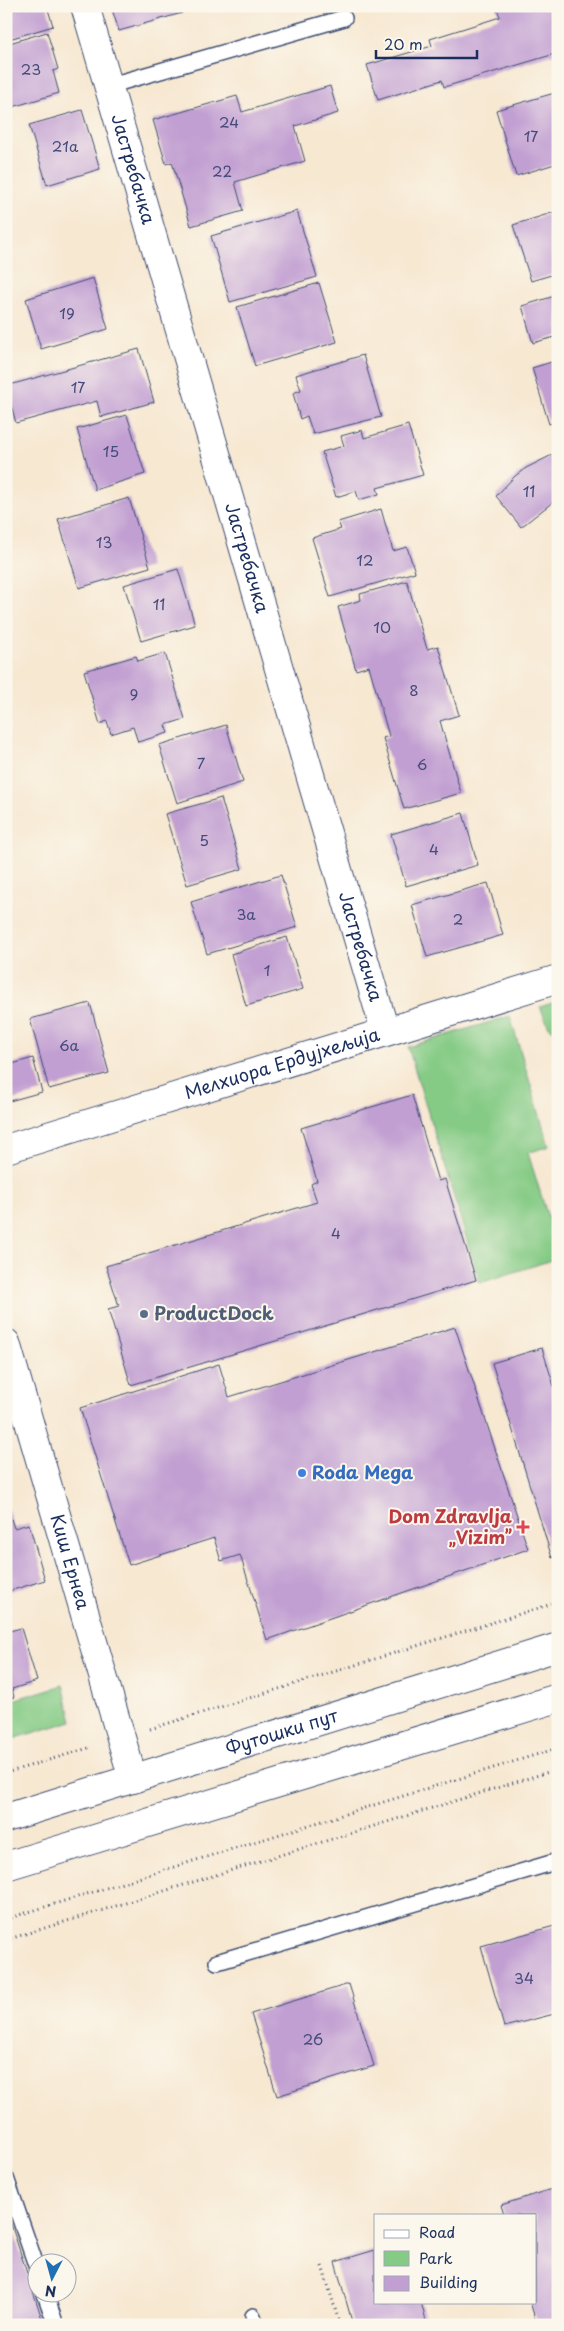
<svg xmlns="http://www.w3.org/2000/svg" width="564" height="2331" font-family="'Playpen Sans',sans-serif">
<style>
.green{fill:#85cb85;stroke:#507d72}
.building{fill:#c19fd2}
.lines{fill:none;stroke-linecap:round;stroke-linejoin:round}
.lane-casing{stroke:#3c4b6f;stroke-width:18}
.street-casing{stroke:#3c4b6f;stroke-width:30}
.secondary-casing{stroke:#3c4b6f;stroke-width:30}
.path{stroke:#3c4b6f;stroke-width:3;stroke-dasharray:1 4;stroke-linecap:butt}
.lane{stroke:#fff;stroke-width:15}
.street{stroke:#fff;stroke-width:28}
.secondary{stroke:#fff;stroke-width:28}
.service-dot{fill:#5c6f8a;stroke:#fbf7ec;stroke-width:2}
.shop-dot{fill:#3f7fe0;stroke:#fbf7ec;stroke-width:2}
.health-dot{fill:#e0444e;stroke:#fbf7ec;stroke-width:2}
.labels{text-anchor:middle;stroke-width:4;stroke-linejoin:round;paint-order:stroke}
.number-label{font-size:15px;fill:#444b7b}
.street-label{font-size:18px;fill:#1b2f5e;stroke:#fbf7ec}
.service-label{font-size:18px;font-weight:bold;fill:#4e5e75;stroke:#fbf7ec;text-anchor:start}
.shop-label{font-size:18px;font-weight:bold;fill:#366cbe;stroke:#fbf7ec;text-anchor:start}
.health-label{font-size:18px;font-weight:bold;fill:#be3a42;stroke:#fbf7ec;text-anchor:end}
</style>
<rect width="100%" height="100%" fill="#fbf7ec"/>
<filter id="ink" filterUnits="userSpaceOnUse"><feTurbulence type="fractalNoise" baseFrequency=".02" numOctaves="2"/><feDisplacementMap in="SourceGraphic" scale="10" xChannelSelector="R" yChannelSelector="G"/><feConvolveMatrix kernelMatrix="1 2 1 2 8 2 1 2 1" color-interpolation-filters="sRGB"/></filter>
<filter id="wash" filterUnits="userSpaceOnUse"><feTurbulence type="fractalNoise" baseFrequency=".0096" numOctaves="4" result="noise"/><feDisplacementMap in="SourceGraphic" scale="20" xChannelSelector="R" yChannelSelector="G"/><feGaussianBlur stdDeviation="1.12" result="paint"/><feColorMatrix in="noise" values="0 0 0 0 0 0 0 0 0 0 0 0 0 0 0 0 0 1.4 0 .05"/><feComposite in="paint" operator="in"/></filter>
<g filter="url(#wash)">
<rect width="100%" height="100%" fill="#f7e8d2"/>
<g class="green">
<polygon points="558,1001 558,1032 549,1027 540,1007"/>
<polygon points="510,1016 549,1146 528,1153 551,1227 558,1225 558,1258 480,1283 408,1047"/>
<polygon points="63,1685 72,1721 6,1741 6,1702"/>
</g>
<g id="blocks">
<g class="building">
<polygon points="6,6 47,6 53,26 6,40"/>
<polygon points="111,6 180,6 182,13 119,31"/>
<polygon points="496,6 558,6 558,53 444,87 442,80 378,100 367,65 432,46 430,39 500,17"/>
<polygon points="47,32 58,69 53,71 59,93 6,109 6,44"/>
<polygon points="330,86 338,113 295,126 305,161 235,182 243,211 191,226 172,162 166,164 153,120 237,96 242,112"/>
<polygon points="558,92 558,163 516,176 496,110"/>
<polygon points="82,110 100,169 47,185 29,125"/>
<polygon points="297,211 317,277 230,302 211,236"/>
<polygon points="558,211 558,273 531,281 513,225"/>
<polygon points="93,278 108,329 41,349 26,299"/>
<polygon points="319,283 337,342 255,366 237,307"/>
<polygon points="558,295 558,336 533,343 522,306"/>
<polygon points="139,349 154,402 101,417 97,401 16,423 6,386"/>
<polygon points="363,355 381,417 313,434 307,416 300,419 293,393 301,390 296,375"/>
<polygon points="558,360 558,421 549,424 532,368"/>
<polygon points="127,415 145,474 95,490 77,429"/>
<polygon points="408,425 423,475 377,488 379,494 359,500 356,491 336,497 322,452 344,446 341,436 362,430 364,438"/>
<polygon points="558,452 558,498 521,527 496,496 515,476 526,468"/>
<polygon points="129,498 150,567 79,588 58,519"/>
<polygon points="381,509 393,551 407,547 415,572 330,597 312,538 341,529 338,522"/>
<polygon points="178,569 195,625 141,641 124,585"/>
<polygon points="407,581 427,649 438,646 459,715 440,721 461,793 404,809 383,738 389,736 369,666 356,670 338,607 361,600 360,594"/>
<polygon points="165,653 185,719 165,725 168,733 138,742 133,727 111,734 107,721 100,724 84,671 136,656 138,661"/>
<polygon points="226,725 243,782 177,803 159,745"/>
<polygon points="221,798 242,869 187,885 165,814"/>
<polygon points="463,813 478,865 406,886 391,834"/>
<polygon points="281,875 297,927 207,954 191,902"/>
<polygon points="488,883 503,935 427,957 412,905"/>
<polygon points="287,937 303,989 246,1006 231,954"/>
<polygon points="90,1003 109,1073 49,1089 30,1019"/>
<polygon points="7,1044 12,1064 33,1058 42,1092 6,1102"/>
<polygon points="412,1095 438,1181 445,1179 476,1280 131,1385 108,1309 119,1306 106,1266 317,1202 311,1184 317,1181 301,1128"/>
<polygon points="455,1327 528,1549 267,1640 240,1555 221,1561 214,1538 129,1565 80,1408 219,1364 229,1397"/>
<polygon points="542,1348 558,1399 558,1556 552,1558 492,1363"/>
<polygon points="6,1504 14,1528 29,1524 45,1580 6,1592"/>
<polygon points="21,1628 37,1681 12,1689 14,1697 6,1700 6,1632"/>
<polygon points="558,1925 558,2013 504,2027 481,1946"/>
<polygon points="349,1984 374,2066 277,2096 251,2014"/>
<polygon points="558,2187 558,2325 537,2325 530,2302 535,2302 535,2215 504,2215 501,2205"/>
<polygon points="6,2212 7,2212 44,2325 6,2325"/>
<polygon points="375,2250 375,2302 421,2302 427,2325 353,2325 335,2262"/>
</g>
</g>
</g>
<g filter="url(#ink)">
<use href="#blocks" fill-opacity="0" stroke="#3c4b6f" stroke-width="1"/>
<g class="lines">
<defs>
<g id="lane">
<polyline points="108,86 344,18"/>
<polyline points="217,1962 558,1861"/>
<polyline points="6,2178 38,2271"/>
<polyline points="45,2294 56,2325"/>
<polyline points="253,2316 256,2325"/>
</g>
<g id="street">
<path id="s1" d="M85,6L385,1031"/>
<path id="s2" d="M6,1149L558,979"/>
<path id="s3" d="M6,1343L133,1779"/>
</g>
<g id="secondary">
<path id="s4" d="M6,1818L558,1647"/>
<polyline points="6,1866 558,1698"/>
</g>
</defs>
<use href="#lane" class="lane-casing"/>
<use href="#street" class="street-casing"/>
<use href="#secondary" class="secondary-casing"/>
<g class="path">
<polyline points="150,1729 558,1602"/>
<polyline points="6,1773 92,1747"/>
<polyline points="6,1919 558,1748"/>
<polyline points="6,1940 558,1769"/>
<polyline points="322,2266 340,2325"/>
</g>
<use href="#lane" class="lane"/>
<use href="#street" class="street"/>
<use href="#secondary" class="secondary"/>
</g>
</g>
<circle class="service-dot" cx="144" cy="1314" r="5"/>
<circle class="shop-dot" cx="302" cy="1473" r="5"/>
<path class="health-dot" d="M520.5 1519.5h5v5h5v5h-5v5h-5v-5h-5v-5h5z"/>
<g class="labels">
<g class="number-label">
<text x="31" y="75">23</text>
<text x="229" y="128">24</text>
<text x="531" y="142">17</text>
<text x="65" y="152">21a</text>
<text x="222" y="177">22</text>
<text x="67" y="319">19</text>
<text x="78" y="393">17</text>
<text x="111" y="457">15</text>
<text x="529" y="497">11</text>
<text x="104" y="548">13</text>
<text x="365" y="566">12</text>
<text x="159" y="610">11</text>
<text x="382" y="633">10</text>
<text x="414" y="696">8</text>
<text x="134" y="700">9</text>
<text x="201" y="769">7</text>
<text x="422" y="770">6</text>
<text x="204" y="846">5</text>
<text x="434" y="855">4</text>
<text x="246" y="920">3a</text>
<text x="458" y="925">2</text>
<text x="267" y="976">1</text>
<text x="69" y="1051">6a</text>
<text x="336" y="1239">4</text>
<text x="524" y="1984">34</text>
<text x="313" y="2045">26</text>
</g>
<g class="street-label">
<text dy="6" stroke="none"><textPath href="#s1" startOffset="170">Јастребачка</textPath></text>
<text dy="6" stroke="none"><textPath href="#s1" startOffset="575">Јастребачка</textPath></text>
<text dy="6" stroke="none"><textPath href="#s1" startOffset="980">Јастребачка</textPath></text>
<text dy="6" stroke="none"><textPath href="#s2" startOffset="289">Мелхиора Ердујхељија</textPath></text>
<text dy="6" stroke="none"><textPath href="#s3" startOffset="228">Киш Ернеа</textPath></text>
<text dy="6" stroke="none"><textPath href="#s4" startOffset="289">Футошки пут</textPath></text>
</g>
<g class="service-label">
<text x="154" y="1320">ProductDock</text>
</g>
<g class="shop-label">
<text x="312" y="1479">Roda Mega</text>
</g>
<g class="health-label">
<text x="512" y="1523">Dom Zdravlja<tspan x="512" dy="21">„Vizim”</tspan></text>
</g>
</g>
<rect width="564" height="2331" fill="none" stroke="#fbf7ec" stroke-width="25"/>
<rect x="374" y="2214" width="162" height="90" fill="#fbf7ec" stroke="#a1a7b3"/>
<rect x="384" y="2230" width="25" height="8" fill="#ffffff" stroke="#a1a7b3"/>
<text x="419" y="2238" font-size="15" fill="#1b2f5e">Road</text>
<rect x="384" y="2251" width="25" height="15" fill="#85cb85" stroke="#a1a7b3"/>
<text x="419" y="2264" font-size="15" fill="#1b2f5e">Park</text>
<rect x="384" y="2276" width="25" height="15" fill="#c19fd2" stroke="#a1a7b3"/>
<text x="419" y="2288" font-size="15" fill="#1b2f5e">Building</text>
<g transform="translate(52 2278) rotate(186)"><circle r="24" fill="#fbf7ec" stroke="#a1a7b3"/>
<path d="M0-4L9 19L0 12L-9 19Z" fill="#1f6fb2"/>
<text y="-8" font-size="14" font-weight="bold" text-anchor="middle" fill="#1b2f5e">N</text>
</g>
<path d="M376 50v8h101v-8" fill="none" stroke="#1b2f5e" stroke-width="2.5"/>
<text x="384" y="50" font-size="15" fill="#1b2f5e" stroke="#fbf7ec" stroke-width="4" paint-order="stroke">20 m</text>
</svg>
